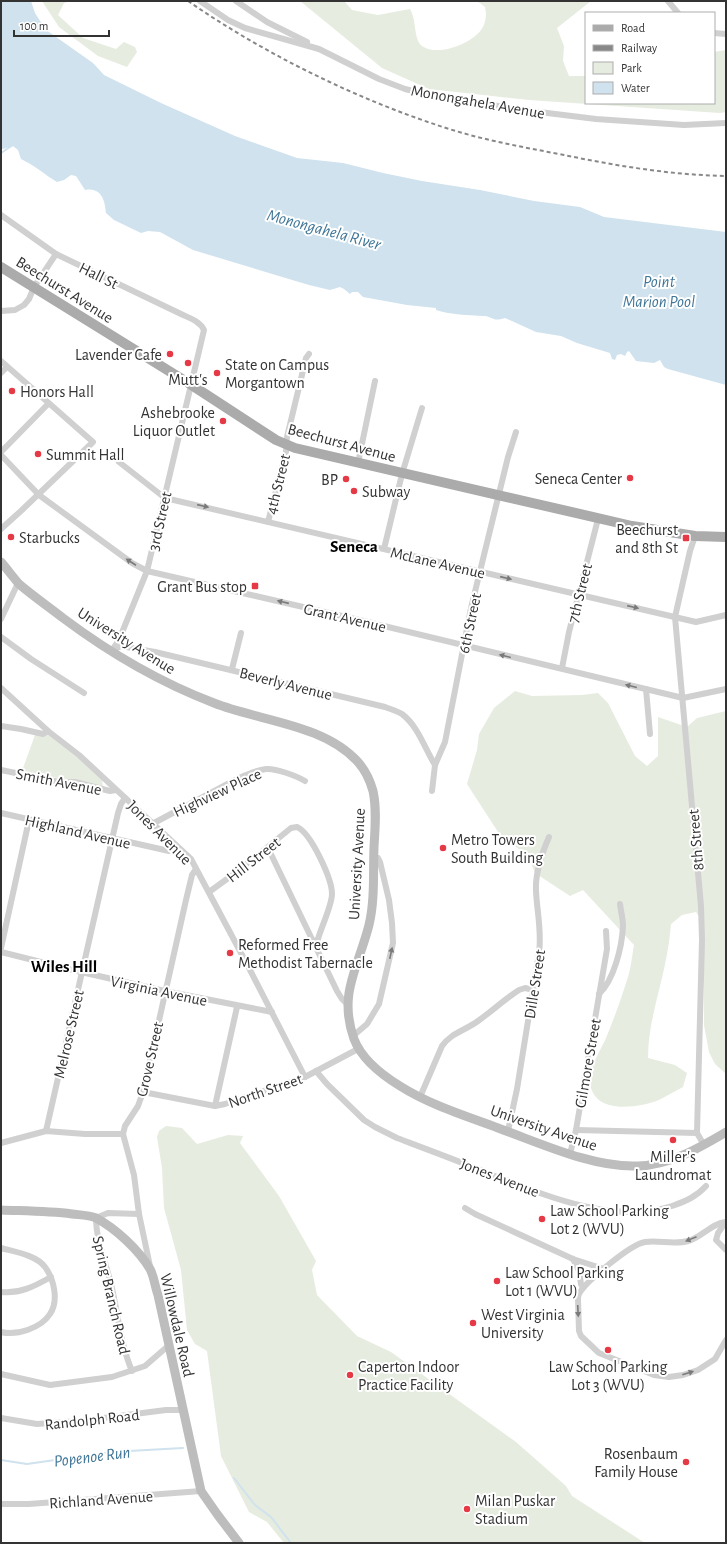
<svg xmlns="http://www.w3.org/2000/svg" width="727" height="1544" font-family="'Alegreya Sans',sans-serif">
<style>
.green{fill:#e6ecdf}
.water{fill:#cfe2ee}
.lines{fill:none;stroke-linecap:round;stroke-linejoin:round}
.stream{stroke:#cfe2ee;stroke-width:2}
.street{stroke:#d0d0d0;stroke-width:6}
.secondary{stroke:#bdbdbd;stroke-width:9}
.primary{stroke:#ababab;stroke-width:10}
.rail{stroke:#888;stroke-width:2;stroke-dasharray:4 3;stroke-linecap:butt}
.oneway{fill:#7a7a7a}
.poi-dot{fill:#e63946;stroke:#fff;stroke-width:1.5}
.labels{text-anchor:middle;stroke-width:4;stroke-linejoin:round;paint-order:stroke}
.street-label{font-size:16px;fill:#333;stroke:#fff}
.poi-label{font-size:16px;fill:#333;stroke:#fff;text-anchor:start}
.water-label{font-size:17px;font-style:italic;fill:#3f7597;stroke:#fff}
.neighbourhood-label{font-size:17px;font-weight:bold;fill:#000;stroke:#fff}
</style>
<rect width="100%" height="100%" fill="#fff"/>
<g class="green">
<polygon points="42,1 70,1 64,3 58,15 83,38 116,49 124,42 135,47 137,52 127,67 98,56 59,27"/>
<path d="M300,1H344L352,10L378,15L410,9C417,20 413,39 422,46C437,57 471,44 481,30C486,24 487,14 485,7L477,1H591L557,28L564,46L563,61L569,76H586V103H714V52L726,50V112L720,113L529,100L429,89L382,68Z"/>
<path d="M515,691L532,696L582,695L598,693L608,703L635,756L647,766L658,756V717L687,727L697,718L726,711V1074L715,1064L709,1052L704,1025V924L696,912L682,915L671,924C670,934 669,944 667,954C661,989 648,1022 648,1058L675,1065L687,1073L683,1087C675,1091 667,1096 659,1100C638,1108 594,1115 590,1083C588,1069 601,1050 606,1038C614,1019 621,999 627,980C631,969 632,956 634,945L583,890L570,896L535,873L528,856L500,835L467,784L477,750L479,734L494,708Z"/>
<polygon points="48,734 72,752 102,780 103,787 22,771 35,735"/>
<polygon points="166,1126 182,1128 197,1144 228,1135 243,1136 240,1143 279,1196 316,1261 312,1270 317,1295 357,1336 391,1352 516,1442 566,1486 572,1496 645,1543 284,1543 267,1522 249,1512 221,1456 207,1351 195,1344 187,1330 181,1270 164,1208 162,1168 157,1137 159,1131"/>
</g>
<path class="water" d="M1,1H31L35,13L42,24L49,32L93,63L104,75L161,103L235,136L297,158L343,163L383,173L422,181L480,190L534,201L580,207L604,217L726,232V385L668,369L664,367L660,360L654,363L636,361L629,351L627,352L625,356L621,354L617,355L615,360L612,359L610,353L577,343L561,336L536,332L505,318C492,322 494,317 484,316C466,315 453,315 436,310V308L407,305L363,297L358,292H352L350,294L344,289L340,287L330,290L309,285L193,250L160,232L148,231L141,233L114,220L106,213C105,200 101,187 85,190L76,176L71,175L64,180L57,182C44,174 34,165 21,159L18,150L13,146L3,149L1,148Z"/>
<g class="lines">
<g class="stream">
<polyline points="1,153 13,145"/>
<polyline points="1,1460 27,1464 111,1452 183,1448"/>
<polyline points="234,1478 255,1505 271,1517 291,1543"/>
</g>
<g class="street">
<polyline points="200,1 228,20 245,28 319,49 379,79 405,89 433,96 531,111 596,119 684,125 726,123"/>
<polyline points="236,1 267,22 307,42"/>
<polyline points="668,1 678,13"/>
<polyline points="714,33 726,34"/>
<path d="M1,215L56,254L181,314C189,318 200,321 204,330L147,571L119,640L111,652"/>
<polyline points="1,311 15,310 24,305 29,299 34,287 56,254"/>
<polyline points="1,361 93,442 22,510 1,529"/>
<polyline points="1,373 7,367"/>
<polyline points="1,452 48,404"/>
<polyline points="1,455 39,495 132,563 147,571 355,619 683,698 726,689"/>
<polyline points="119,462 165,498 696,622 726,615"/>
<polyline points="358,463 375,381"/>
<polyline points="268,522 286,452 287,437 306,358 309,354"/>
<polyline points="695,536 690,551 675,617 701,906 702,940 697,1133 704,1145"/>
<polyline points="384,549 402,474 422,408"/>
<polyline points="1,619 18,583"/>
<polyline points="1,637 31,659 84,693"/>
<path d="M112,651L121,646L155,652L385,707C390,709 397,711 402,714C418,726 425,749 435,765"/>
<polyline points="562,668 569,632 598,519"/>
<polyline points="232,669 241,633"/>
<polyline points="1,688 48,731 79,755 191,859 249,968 305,1077"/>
<polyline points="646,689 650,734"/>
<polyline points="1,726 21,729 43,734 48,731"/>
<polyline points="1,770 59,782 75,782 110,791 116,790"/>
<polyline points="432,791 435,765 445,742 471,608 508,457 516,432"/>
<polyline points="1,813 169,851 178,848"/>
<path d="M152,824L239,778C248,774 257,770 266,769C275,768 297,776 305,781"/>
<polyline points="268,848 337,991 342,999 347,1004"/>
<path d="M209,892L238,871L291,828L297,827C311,833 332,879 332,894C332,905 321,928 318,939L314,942"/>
<polyline points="1,948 29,820"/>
<polyline points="1,952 81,972 165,991 272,1012"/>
<path d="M599,994C614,980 622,947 623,926C623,919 621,912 620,904"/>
<polyline points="353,1036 367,1024 379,1004 393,943 392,923 389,900 380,862 378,858 374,857"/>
<path d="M316,1071L327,1084L364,1120L375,1127L397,1138C426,1149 456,1160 485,1172C542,1194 610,1225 672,1206C686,1201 696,1197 706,1186"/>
<polyline points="143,1092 215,1106 225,1104 305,1077 358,1049"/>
<path d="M420,1097L442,1046C451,1033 466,1030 478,1021C492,1011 505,999 519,990L525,988L534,990"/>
<polyline points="215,1106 237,1007"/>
<polyline points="576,1130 697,1133"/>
<polyline points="46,1131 118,813 121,804 125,798"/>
<path d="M508,1131L517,1089L539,953C542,932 537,912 536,891C535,873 542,853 549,837"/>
<polyline points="1,1143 46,1131 85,1134 123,1134"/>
<polyline points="570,1154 576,1130 607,949 606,931"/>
<polyline points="465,1208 475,1214 573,1259 604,1269"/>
<path d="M726,1222C712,1223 702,1237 688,1241C674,1245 659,1240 645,1242C631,1244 585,1282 579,1294C578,1296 578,1298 578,1300L579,1331L581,1336L599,1353L654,1375L669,1377L683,1375L698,1370L715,1359L726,1340"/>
<polyline points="725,1223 718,1233 716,1240 726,1250"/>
<path d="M1,1248C15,1252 36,1255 45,1267C54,1279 59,1301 50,1314C41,1328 17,1336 1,1332"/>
<polyline points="573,1259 579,1271 581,1284 583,1288"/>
<polyline points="150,1266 139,1214 134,1175 123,1134 125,1126 138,1106 143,1092 186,900 192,875 196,869"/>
<path d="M1,1292C20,1294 35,1286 51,1277"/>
<path d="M132,1371C120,1343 118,1313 111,1284C106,1263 96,1240 96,1218L108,1213L139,1214"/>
<polyline points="1,1374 50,1385 112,1377 145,1366 168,1346"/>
<polyline points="1,1418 37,1424 80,1421 166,1410 183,1410"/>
<polyline points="1,1504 29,1504 201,1491"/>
</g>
<g class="secondary">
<path d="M1,562C7,569 13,577 19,584C33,596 49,607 63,618C111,654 159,682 214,703C259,721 324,724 358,762C365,770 370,780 373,791C377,809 375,829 374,847C373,873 375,900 369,925C358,968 338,994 354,1039C362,1060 382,1075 400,1086C430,1105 466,1116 498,1128C540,1143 593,1168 638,1166C670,1165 699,1148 726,1132"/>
<path d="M1,1210C25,1211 48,1211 72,1214C80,1215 89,1215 96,1218C115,1228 139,1250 150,1269C154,1276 155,1287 158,1295L201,1491L217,1514L239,1543"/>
</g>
<polyline class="primary" points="1,267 190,384 276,440 295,448 632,526 695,536 726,537"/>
<path class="rail" d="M188,1C263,53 356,99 443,127C482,140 523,147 564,155C617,166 672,175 726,176"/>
</g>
<defs><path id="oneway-solid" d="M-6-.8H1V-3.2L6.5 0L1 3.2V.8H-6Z"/></defs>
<g class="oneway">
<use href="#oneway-solid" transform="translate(203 506) rotate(13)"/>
<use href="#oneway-solid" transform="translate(131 562) rotate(-147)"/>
<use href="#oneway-solid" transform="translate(506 578) rotate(13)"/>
<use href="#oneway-solid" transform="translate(283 602) rotate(-167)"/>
<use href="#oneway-solid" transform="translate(633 607) rotate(13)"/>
<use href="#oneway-solid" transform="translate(505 656) rotate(-166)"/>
<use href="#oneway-solid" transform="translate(631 686) rotate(-166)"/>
<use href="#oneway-solid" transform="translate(391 953) rotate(-78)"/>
<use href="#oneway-solid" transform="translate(691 1239) rotate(158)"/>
<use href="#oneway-solid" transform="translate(578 1311) rotate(87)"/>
<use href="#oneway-solid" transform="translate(688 1373) rotate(-18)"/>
</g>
<g class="poi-dot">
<circle cx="170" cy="354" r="4"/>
<circle cx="188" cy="363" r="4"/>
<circle cx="217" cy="373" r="4"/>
<circle cx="12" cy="391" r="4"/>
<circle cx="223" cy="421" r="4"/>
<circle cx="38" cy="454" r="4"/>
<circle cx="630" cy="478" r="4"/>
<circle cx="346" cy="479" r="4"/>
<circle cx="354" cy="491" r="4"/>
<circle cx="11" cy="537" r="4"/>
<rect x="682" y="534" width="8" height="8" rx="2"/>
<rect x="251" y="582" width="8" height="8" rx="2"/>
<circle cx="443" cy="848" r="4"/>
<circle cx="230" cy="953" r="4"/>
<circle cx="673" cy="1140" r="4"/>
<circle cx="542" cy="1219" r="4"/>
<circle cx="497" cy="1281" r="4"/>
<circle cx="473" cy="1323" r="4"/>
<circle cx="608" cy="1350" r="4"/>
<circle cx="350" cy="1375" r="4"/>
<circle cx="686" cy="1462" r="4"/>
<circle cx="467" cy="1509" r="4"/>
</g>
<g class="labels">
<g class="street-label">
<text transform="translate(478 101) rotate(10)" y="6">Monongahela Avenue</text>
<text transform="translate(99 275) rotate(26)" y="6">Hall St</text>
<text transform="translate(65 289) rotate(32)" y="6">Beechurst Avenue</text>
<text transform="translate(342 442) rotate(15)" y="6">Beechurst Avenue</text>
<text transform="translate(277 484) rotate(-76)" y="6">4th Street</text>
<text transform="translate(159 521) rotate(-77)" y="6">3rd Street</text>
<text transform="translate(438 562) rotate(13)" y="6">McLane Avenue</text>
<text transform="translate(579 593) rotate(-76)" y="6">7th Street</text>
<text transform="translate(345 617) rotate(13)" y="6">Grant Avenue</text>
<text transform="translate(469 623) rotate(-78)" y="6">6th Street</text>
<text transform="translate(127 640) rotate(32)" y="6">University Avenue</text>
<text transform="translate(286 683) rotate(14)" y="6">Beverly Avenue</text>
<text transform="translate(59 781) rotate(11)" y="6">Smith Avenue</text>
<text transform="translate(217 792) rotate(-25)" y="6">Highview Place</text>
<text transform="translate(78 831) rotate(13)" y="6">Highland Avenue</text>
<text transform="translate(160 832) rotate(45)" y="6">Jones Avenue</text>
<text transform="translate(695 840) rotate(-95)" y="6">8th Street</text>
<text transform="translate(253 859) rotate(-38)" y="6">Hill Street</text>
<text transform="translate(356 864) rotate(-87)" y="6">University Avenue</text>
<text transform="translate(534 984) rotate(-81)" y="6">Dille Street</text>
<text transform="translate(159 990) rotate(12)" y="6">Virginia Avenue</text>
<text transform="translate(68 1034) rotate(-77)" y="6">Melrose Street</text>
<text transform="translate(149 1059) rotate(-77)" y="6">Grove Street</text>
<text transform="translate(587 1063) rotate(-80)" y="6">Gilmore Street</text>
<text transform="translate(265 1090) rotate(-19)" y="6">North Street</text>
<text transform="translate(544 1127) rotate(19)" y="6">University Avenue</text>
<text transform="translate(500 1177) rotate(21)" y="6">Jones Avenue</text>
<text transform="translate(112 1295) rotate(77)" y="6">Spring Branch Road</text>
<text transform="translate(178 1325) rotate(77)" y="6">Willowdale Road</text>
<text transform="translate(92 1419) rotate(-6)" y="6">Randolph Road</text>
<text transform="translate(101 1499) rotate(-4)" y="6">Richland Avenue</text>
</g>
<g class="poi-label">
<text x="162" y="360" text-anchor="end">Lavender Cafe</text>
<text x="225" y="370">State on Campus<tspan x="225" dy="18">Morgantown</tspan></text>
<text x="188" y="385" text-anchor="middle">Mutt's</text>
<text x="20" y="397">Honors Hall</text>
<text x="215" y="418" text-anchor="end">Ashebrooke<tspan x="215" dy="18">Liquor Outlet</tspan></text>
<text x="46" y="460">Summit Hall</text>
<text x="622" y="484" text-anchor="end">Seneca Center</text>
<text x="338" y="485" text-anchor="end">BP</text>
<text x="362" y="497">Subway</text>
<text x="678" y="535" text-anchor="end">Beechurst<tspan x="678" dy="18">and 8th St</tspan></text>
<text x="19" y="543">Starbucks</text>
<text x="247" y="592" text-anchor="end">Grant Bus stop</text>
<text x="451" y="845">Metro Towers<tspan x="451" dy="18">South Building</tspan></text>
<text x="238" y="950">Reformed Free<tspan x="238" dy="18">Methodist Tabernacle</tspan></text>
<text x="673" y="1162" text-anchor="middle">Miller's<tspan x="673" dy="18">Laundromat</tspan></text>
<text x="550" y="1216">Law School Parking<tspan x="550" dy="18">Lot 2 (WVU)</tspan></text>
<text x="505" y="1278">Law School Parking<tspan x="505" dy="18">Lot 1 (WVU)</tspan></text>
<text x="481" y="1320">West Virginia<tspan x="481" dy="18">University</tspan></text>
<text x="358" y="1372">Caperton Indoor<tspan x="358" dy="18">Practice Facility</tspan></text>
<text x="608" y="1372" text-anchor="middle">Law School Parking<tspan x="608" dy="18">Lot 3 (WVU)</tspan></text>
<text x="678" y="1459" text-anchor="end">Rosenbaum<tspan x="678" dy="18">Family House</tspan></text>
<text x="475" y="1506">Milan Puskar<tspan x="475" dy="18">Stadium</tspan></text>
</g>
<g class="water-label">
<text transform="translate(324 229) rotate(15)" y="6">Monongahela River</text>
<text x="659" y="287">Point<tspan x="659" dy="20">Marion Pool</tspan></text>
<text transform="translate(92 1456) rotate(-7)" y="6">Popenoe Run</text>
</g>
<g class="neighbourhood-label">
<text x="354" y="552">Seneca</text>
<text x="64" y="972">Wiles Hill</text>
</g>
</g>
<rect width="727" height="1544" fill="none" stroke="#333333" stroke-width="4"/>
<rect x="585" y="12" width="130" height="92" fill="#ffffff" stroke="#adadad"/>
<rect x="593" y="25" width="20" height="6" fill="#ababab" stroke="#adadad"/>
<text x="621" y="32" font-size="12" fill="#333333">Road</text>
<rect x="593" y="45" width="20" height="6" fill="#888888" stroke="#adadad"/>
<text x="621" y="52" font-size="12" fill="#333333">Railway</text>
<rect x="593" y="62" width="20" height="12" fill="#e6ecdf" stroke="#adadad"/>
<text x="621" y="72" font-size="12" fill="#333333">Park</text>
<rect x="593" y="82" width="20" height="12" fill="#cfe2ee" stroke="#adadad"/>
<text x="621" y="92" font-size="12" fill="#333333">Water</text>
<path d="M14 30v6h95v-6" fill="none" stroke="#333333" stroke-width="2"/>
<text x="20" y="30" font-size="12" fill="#333333" stroke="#ffffff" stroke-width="3" paint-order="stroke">100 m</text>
</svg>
